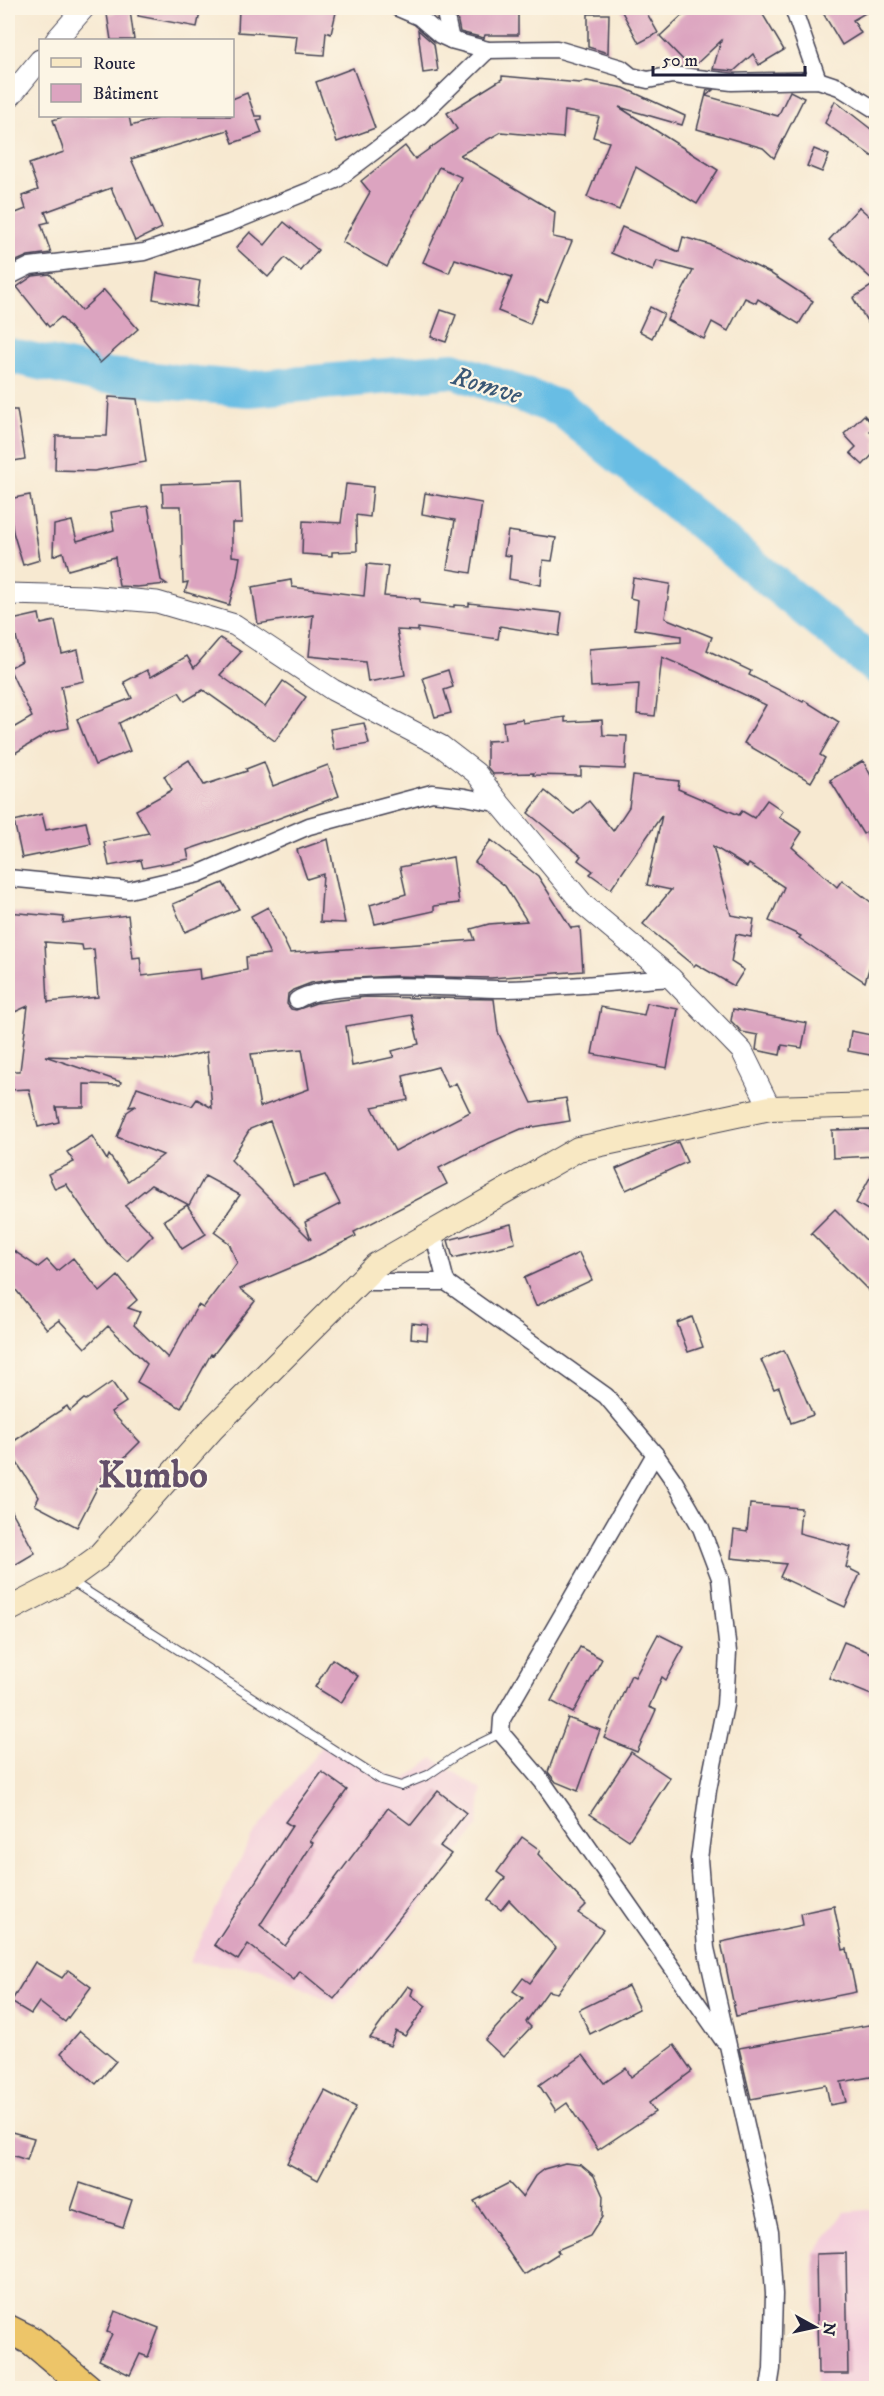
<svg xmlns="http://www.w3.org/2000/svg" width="884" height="2396" font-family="'IM FELL DW Pica',serif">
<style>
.built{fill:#f4cfdc}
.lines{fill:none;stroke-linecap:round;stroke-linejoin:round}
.river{stroke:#68bde4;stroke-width:36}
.building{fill:#dca4c0;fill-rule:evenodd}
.service-casing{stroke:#424052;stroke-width:10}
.minor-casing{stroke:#424052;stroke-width:19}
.tertiary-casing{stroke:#424052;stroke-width:23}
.secondary-casing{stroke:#424052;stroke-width:26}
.trunk-casing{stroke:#424052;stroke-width:31}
.service{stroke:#fff;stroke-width:8}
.minor{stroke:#fff;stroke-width:16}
.tertiary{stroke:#fff;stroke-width:21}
.secondary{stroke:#f8e8c3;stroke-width:24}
.trunk{stroke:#edc569;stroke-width:28}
.labels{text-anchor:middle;stroke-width:4.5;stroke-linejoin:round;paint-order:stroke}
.water-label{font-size:27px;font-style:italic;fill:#3a5876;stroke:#fcf5e5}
.town-label{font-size:38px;font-weight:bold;fill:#63506a;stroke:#fcf5e5}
</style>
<rect width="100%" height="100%" fill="#fcf5e5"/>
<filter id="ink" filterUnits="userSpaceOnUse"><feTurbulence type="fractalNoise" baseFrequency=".0167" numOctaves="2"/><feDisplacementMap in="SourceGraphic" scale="12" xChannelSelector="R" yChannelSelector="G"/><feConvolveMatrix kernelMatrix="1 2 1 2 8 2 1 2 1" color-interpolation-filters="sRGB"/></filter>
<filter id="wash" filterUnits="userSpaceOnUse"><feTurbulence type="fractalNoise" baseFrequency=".008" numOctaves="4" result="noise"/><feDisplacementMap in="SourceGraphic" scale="24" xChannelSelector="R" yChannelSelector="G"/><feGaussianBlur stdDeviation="1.35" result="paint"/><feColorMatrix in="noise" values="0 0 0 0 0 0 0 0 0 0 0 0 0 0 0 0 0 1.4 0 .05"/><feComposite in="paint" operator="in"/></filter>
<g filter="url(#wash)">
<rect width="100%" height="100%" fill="#f7e9d1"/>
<g class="built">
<polygon points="323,1745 403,1781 433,1758 482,1790 477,1827 416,1911 337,2004 261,1968 189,1963 252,1836"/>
<polygon points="876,2209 876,2388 816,2388 814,2254 844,2212"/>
</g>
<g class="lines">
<polyline class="river" points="8,355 98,375 249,389 453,370 562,409 876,667"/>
</g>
<g id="blocks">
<g class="building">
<polygon points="139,8 201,8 197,27 138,16"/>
<polygon points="239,8 337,8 331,34 326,32 324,55 295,53 297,36 238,32"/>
<polygon points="455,8 518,8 518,35 485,35 484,38 460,32"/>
<polygon points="620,8 644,8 658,33 639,43"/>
<polygon points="690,8 759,8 784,50 759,65 753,54 734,71 713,69 721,41 693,67 689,66 660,36"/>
<polygon points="820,8 874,8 853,20 861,33 842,45"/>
<polygon points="130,10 134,40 111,40 107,14"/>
<polygon points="588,14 609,14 608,53 588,47"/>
<polygon points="418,30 434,44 438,71 423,73"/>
<polygon points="353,68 375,128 337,142 316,82"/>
<polygon points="502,76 580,83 587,81 624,88 685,116 682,125 619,107 718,170 697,204 636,167 619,210 587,197 609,142 593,137 599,117 565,111 563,138 501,132 460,155 555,212 553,237 572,241 547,302 540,299 530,324 498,311 512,277 455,259 449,273 423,262 461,177 439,167 387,267 342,242 370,192 361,181 405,146 415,159 457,129 447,113 502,79"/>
<polygon points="707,90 713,90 706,96 778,116 790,91 804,98 774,158 763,148 697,129"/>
<polygon points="247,93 255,116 262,116 262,119 257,120 262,133 233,143 228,130 131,159 162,228 135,241 111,188 45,212 49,222 41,224 51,253 28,256 12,263 8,250 8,216 26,209 22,196 38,190 29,164 64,152 53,120 65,116 129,116 131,126 165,116 232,116 232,99"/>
<polygon points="835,101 876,133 876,159 825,123"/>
<polygon points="814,149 829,155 822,172 807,166"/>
<polygon points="859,207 876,222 876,336 853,298 876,283 829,240"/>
<polygon points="284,222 318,250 301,271 285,258 268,277 236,248 250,232 265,245"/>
<polygon points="622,227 679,252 683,237 711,245 770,273 813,301 799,324 758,299 756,303 745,298 728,331 712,322 704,339 667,320 693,271 657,261 653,271 611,253"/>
<polygon points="157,273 200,281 196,307 153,299"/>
<polygon points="50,274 81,311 104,290 138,329 100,363 61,317 49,327 17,287 33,276"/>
<polygon points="650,307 664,314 652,338 639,331"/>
<polygon points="441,310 456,315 446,342 431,337"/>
<polygon points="109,397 137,399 146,462 94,471 55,470 56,436 107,436"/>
<polygon points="8,410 17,410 25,459 8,462"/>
<polygon points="864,415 874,426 870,431 876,438 876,451 863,465 850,453 856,447 844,434"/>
<polygon points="240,481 242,523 232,523 232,556 240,557 237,576 229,605 185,592 188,582 183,583 181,506 163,506 162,484"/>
<polygon points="346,484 373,487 370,517 356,515 357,551 332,552 332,556 302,554 303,521 341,523"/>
<polygon points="425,493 482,503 471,573 447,569 455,520 422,514"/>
<polygon points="30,495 40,560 23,565 13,532 8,499"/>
<polygon points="148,506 161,580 167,584 137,587 119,586 115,557 68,570 63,552 53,556 54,525 72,521 77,541 114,530 111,512"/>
<polygon points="508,531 556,538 552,561 543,560 541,585 509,579 511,556 504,555"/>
<polygon points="367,564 388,566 384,596 420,599 420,603 454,607 454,605 469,606 469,603 562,613 559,636 500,626 498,639 418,628 418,631 397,630 405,675 368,682 365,662 309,656 313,615 258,624 252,587 291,580 292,587 364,596"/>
<polygon points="633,578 670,584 665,618 712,637 707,650 751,671 749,675 803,702 804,700 839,722 820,755 825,758 811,782 744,743 766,705 697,672 662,657 655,716 637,714 639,684 591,687 589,649 681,642 681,636 635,629 638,600 630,598"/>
<polygon points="39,614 41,624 55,621 62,654 78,650 84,681 61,686 69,728 50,732 15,753 8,742 8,731 32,717 9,668 22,661 12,620"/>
<polygon points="220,638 241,652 220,675 265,707 283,681 306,697 275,741 203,690 185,701 179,692 119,723 130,751 95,765 77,719 132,698 124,682 147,670 151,677 187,656 194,668"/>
<polygon points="448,670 453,687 444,690 451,713 435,717 423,678"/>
<polygon points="565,717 565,722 602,720 603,735 627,736 625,769 581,767 581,776 533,775 534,773 493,774 487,767 487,741 505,740 503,722 522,719 523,723"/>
<polygon points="364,723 369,744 334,750 330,729"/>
<polygon points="189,760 204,785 247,771 246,769 264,762 273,786 328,765 339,796 266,823 187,850 189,859 143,868 141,860 109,866 104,842 149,833 136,810 172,790 164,776"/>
<polygon points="863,761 876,785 876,848 866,832 863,834 830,780"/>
<polygon points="633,776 679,781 678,789 739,815 742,811 754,818 767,800 783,811 779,817 802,832 792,847 837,887 842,880 876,906 876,946 865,982 799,938 801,936 769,921 784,887 749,864 747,867 713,846 731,915 754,919 751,937 736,934 731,962 744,970 734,986 696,964 694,966 643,924 671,890 647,885 662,815 611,889 590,874 593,871 578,860 581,856 528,813 545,791 574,814 589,801 613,831 629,807"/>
<polygon points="42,814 46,830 86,822 91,844 22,858 14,821"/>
<polygon points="328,839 334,870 345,923 320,922 323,874 307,879 297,850"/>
<path d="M491,840L538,876L571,928L580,927L583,971L491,978L396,976L336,979L311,983L293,990L288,994L287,1004L291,1009L296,1010L316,1003L366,997L494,999L498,1032L532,1103L566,1098L570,1121L521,1129L480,1147L439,1168L447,1184L354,1232L356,1236L307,1261L240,1289L255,1301L213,1355L211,1354L181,1408L137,1382L147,1364L108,1326L85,1348L59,1320L47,1329L8,1280V1247L38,1267L47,1260L57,1271L73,1258L100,1292L118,1276L137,1300L128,1308L140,1312L134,1325L168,1358L198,1305L203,1308L237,1263L229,1243L214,1232L240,1195L205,1176L189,1205L151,1185L125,1206L153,1235L127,1261L107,1243L66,1184L55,1189L48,1174L74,1162L67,1152L92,1136L107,1160L109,1155L128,1181L163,1155L117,1137L127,1112L136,1106L129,1107L137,1087L192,1106L197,1099L212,1108L207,1052L170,1060L45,1056L121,1082L120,1085L84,1084V1107H56L59,1122L38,1127L29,1089L8,1090V1071H20L28,1006L8,1015V912L64,917L63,923L128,915L133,958L140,957L142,976L199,969L200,979L247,970L246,957L270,954L251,916L268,907L290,953L475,940L471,929L489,924L527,921L505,886L475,862ZM45,942L82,945L83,950L94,949L98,997L48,1002ZM412,1015L419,1044L392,1051L394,1057L352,1066L346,1026ZM302,1049L309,1089L260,1107L251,1054ZM438,1067L448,1087L456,1083L470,1112L395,1151L372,1107L408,1100L403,1076ZM270,1121L293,1185L325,1175L340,1204L305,1222L311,1240L231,1160L250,1129Z"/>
<polygon points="453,857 459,903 434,906 434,911 375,924 370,905 406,894 400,867"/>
<polygon points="223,883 239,909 185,932 173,904"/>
<polygon points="647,1003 678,1009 667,1068 592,1054 601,1007 644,1015"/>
<polygon points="733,1009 807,1023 802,1048 782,1045 780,1055 756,1050 758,1035 742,1032 731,1021"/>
<polygon points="851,1031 876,1036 876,1056 848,1051"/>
<polygon points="870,1129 871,1134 876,1135 876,1156 833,1158 832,1130"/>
<polygon points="678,1142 687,1162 626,1190 616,1169"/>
<polygon points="876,1167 876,1215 856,1203"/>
<polygon points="187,1205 206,1234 182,1249 164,1220"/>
<polygon points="835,1209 876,1250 876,1298 811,1233"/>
<polygon points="511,1224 515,1243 453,1258 448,1240"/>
<polygon points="579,1253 592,1280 536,1306 524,1278"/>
<polygon points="692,1317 703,1347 688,1352 677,1323"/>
<polygon points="412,1323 428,1325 427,1340 411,1338"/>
<polygon points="784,1350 813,1415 791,1423 779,1387 774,1389 761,1360"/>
<polygon points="112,1382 126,1402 111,1412 140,1442 116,1466 111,1461 77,1527 35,1505 39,1497 8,1449 8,1445 67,1406 70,1411 84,1399 86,1400"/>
<polygon points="8,1504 35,1553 8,1569"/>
<polygon points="750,1504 801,1508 799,1533 851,1547 846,1567 860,1574 845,1607 780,1577 786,1564 731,1558 734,1530 747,1532"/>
<polygon points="658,1634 684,1647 666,1680 662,1677 649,1707 656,1710 637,1752 604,1738 631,1675 635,1677"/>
<polygon points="844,1642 876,1655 876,1697 829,1678"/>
<polygon points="580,1647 602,1659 573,1713 551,1701"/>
<polygon points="332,1659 358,1676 341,1703 315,1687"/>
<polygon points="568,1718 600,1730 578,1791 556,1782 548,1772"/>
<polygon points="631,1752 670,1778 629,1840 590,1814"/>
<polygon points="322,1772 347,1790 310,1841 313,1843 260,1925 285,1946 388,1808 411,1825 438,1791 466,1813 440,1846 451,1854 334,1999 300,1971 294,1980 248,1944 238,1960 214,1945 292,1826 285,1822"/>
<polygon points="522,1837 540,1850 538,1854 586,1905 578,1913 603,1930 557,1993 548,1991 526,2022 531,2027 503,2057 485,2040 523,1998 513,1991 523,1978 530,1983 556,1948 509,1900 501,1910 488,1900 505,1878 497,1872"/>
<polygon points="834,1906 843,1950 847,1949 856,1992 736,2016 721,1942 803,1925 801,1913"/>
<polygon points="35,1962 62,1978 68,1970 91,1987 65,2022 39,2002 31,2014 11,2002"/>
<polygon points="408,1986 413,1989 411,1995 426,2006 405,2036 396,2031 390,2046 370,2038"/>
<polygon points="628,1986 639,2009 590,2034 579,2010"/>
<polygon points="874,2024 876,2038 876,2076 841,2082 846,2102 830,2105 826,2085 751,2099 739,2048"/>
<polygon points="80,2031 116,2061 96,2084 61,2053"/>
<polygon points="674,2045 692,2071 649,2103 655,2112 598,2150 567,2103 556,2111 539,2085 556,2073 557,2074 583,2055 604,2083 626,2068 631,2077"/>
<polygon points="325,2091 356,2107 318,2180 287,2163"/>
<polygon points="8,2131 34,2138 27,2160 8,2154"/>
<polygon points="565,2163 581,2165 594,2176 603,2196 602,2217 590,2236 557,2250 559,2253 524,2275 474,2201 509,2183 522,2197 535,2176 544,2169"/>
<polygon points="80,2183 132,2200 123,2227 71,2210"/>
<polygon points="846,2253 848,2374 818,2374 816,2254"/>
<polygon points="115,2311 159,2328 148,2357 140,2354 130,2375 99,2360 112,2334 107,2332"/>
</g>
</g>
</g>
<g filter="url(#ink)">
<use href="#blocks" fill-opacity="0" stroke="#424052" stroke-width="1.5"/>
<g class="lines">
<defs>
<polyline id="service" points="71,1581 381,1780 401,1786 428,1775 460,1753 501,1733"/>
<g id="minor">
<polyline points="398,8 419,17 440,35 451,40 488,50 557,49 621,68 631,76 648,80 672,75 732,82 818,80 839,87 876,110"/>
<polyline points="444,8 451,40"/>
<polyline points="793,8 818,80"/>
<polyline points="8,277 30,266 144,252 230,223 336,180 418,118 488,50"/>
<polyline points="8,878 129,890 198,874 309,826 432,793 465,797 500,804"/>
<path d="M297,1000C328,978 462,989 506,989C561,988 616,982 671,978"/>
<polyline points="433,1232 446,1282"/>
<polyline points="357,1282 446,1282 606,1396 655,1454 674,1481 701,1528 720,1578 728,1652 725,1705 708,1790 699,1859 706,1948 770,2231 774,2294 772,2369 769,2388"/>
<polyline points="655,1454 502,1719 501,1733 542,1781 723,2040"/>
</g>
<g id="tertiary">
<polyline points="56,40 84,8"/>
<polyline points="8,99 40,60"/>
<polyline points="8,594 86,596 157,602 235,625 333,690 441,746 476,773 500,804 584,905 671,978 742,1051 770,1108"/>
</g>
<polyline id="secondary" points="8,1610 68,1579 97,1558 212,1429 376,1265 578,1149 770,1108 876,1105"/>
<polyline id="trunk" points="8,2329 32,2341 88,2388"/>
</defs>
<use href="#service" class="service-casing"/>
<use href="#minor" class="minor-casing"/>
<use href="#tertiary" class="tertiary-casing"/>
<use href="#secondary" class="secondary-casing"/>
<use href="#trunk" class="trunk-casing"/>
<use href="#service" class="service"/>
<use href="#minor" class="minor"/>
<use href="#tertiary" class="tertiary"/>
<use href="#secondary" class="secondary"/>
<use href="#trunk" class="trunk"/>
</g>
</g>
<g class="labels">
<g class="water-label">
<text transform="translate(487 385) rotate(17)" y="9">Romve</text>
</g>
<g class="town-label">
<text x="153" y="1487">Kumbo</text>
</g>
</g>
<rect width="884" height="2396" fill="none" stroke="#fcf5e5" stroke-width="30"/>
<rect x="39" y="39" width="195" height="78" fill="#fcf5e5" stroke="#a5a1a1" stroke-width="1.5"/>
<rect x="51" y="58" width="30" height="9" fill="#f8e8c3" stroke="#a5a1a1" stroke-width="1.5"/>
<text x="93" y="69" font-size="18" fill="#22223b">Route</text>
<rect x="51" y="84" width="30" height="18" fill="#dca4c0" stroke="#a5a1a1" stroke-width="1.5"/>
<text x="93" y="99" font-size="18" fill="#22223b">Bâtiment</text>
<g transform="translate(815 2327) rotate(98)" stroke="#fcf5e5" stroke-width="4.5" paint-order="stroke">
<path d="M0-4.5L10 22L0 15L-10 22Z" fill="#22223b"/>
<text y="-9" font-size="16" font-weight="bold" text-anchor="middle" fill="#22223b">N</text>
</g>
<path d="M653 66v9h152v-9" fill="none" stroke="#22223b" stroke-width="3"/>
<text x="662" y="66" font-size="18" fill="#22223b" stroke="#fcf5e5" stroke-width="4.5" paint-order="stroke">50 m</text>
</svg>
